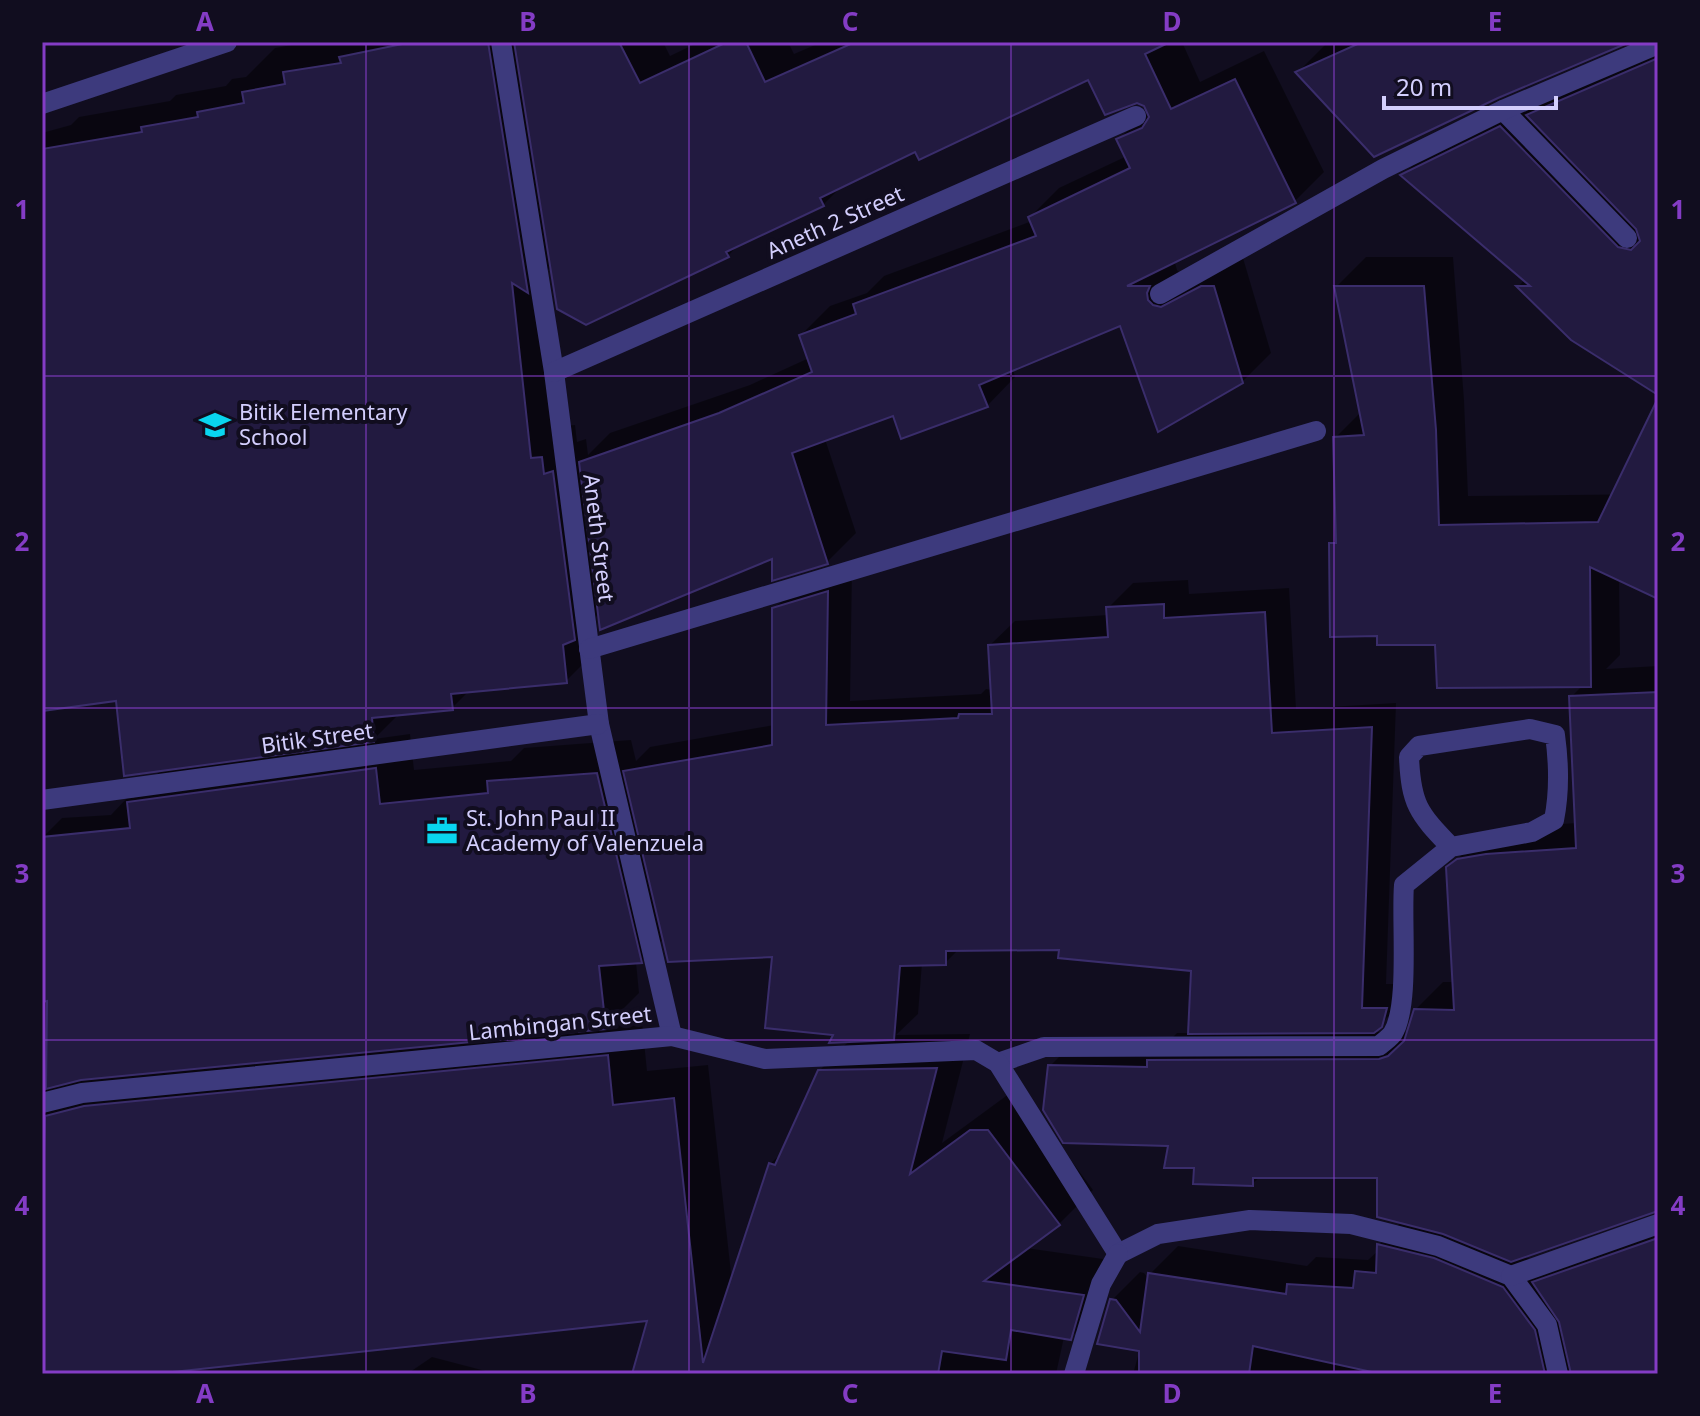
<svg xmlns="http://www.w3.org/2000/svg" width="1700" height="1416" font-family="'Noto Sans',sans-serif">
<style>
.shadow{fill:#0007;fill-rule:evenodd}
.building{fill:#221a40;stroke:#3a2d6b;stroke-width:2}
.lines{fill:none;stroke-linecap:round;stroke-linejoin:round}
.minor{stroke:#3d3a7d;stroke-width:20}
.grid{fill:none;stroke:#843cc5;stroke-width:2;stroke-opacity:0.55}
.labels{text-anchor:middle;stroke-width:8;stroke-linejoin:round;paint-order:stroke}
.street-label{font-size:22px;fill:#d3cefd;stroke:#110d1f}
.poi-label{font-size:22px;fill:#d3cefd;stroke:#110d1f;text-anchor:start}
.neatline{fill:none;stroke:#843cc5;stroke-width:3}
.grid-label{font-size:26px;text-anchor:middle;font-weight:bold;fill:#843cc5}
</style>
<rect width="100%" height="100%" fill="#110d1f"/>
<g class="shadow">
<path d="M308,42H663L670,56L699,42H788L794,54L822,42H1182L1200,82L1264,51L1324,172L1295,201L1177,259L1175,263L1177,270L1182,276L1243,258L1271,353L1242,382L1121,324L1013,369L1015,377L987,406L894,414L825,439L856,533L827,562L774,556L600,612L596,617L599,648L566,681L470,690L452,708L400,713L374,739L410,734L414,770L511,761L524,748L631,740L636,761L650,747L774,725V609L799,584L852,568L850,701L981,694L986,689L992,690L990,645L1015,621L1108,615V608L1133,583L1188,580L1189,594L1289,588L1296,709L1396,703L1386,984H1411L1406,1000L1372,1032H1408L1415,1010L1443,982H1454L1448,868L1477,840L1516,827L1577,823L1571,697L1583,685L1437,643L1379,634L1331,544L1338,538L1335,438L1361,412L1336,287L1366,257H1453L1464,400L1468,496L1658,494V597L1619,579L1620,655L1606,669L1658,666V1210L1523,1256L1530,1259L1658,1221V1374H1133L1140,1349L1112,1300L1140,1272L1144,1273L1149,1279L1150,1274L1178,1246L1307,1266L1316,1257L1368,1260L1379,1250V1245L1402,1221L1379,1176H1261L1252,1184L1196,1166L1170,1145L1050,1066L1078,1038L1170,1040L1177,1033H1190L1193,969L1061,948L959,949L945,963H922L918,1014L896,1035L970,1034L942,1143L1017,1088L1093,1190L1059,1224L1026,1248L1117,1261L1105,1303L1070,1338L1064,1337L1056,1374H634L649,1319L144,1374H42V838L62,818L111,815L127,798H134L163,768L118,699L42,709V133L71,125L79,117L170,101L176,95L226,86L232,79L246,77L275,48ZM1089,78L1149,109L1119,139L1127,156L1059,188L1030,217L1032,221L884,276L867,293L830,306L801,335L809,358L750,385L610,433L588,455L586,439L577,442L575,425L563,426L546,272L552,266L728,256L740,243L823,205L843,185L916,150ZM664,938L774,955L836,1033L850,1040L819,1071L784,1151L770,1164L732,1282L708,1065L647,1071L642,1022L607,1025L639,993L636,962H641Z"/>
<polygon points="1328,42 1624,42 1298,72"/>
<polygon points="1658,45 1658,390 1572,339 1519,286 1525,279 1403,175 1427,151 1526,102 1533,109 1553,90"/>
<polygon points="432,1357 497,1374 407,1374"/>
</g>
<g class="building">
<polygon points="412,42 488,42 528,293 512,283 531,458 542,457 544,474 553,471 575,640 563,645 567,683 451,694 453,710 372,718 374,742 124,776 116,701 42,711 42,149 142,132 141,127 198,117 197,112 244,103 242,92 285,84 283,72 341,63 339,57"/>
<polygon points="514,42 619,42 640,83 727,42 746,42 765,82 855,42 1170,42 1145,54 1171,109 1235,79 1296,203 1127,286 1150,286 1147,293 1148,300 1153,305 1161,307 1201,286 1214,286 1243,383 1158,432 1120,326 979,385 988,407 901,439 893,416 792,453 828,564 772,581 772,559 600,630 579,462 719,413 812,372 799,335 856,314 853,304 1036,236 1028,217 1130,168 1116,139 1142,128 1149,117 1144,106 1137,103 1105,115 1088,80 919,160 915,152 820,198 824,206 726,252 729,257 586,325 557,309"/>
<polygon points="1362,42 1630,42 1498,98 1374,157 1295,72"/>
<polygon points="1658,58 1658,395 1571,340 1516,286 1530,286 1400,175 1500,126 1618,247 1631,250 1640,241 1636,229 1526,115"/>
<polygon points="1334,286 1424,286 1436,430 1439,525 1598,522 1658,398 1658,599 1590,567 1591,687 1437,688 1435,645 1377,645 1377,636 1330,637 1329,543 1336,543 1333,437 1364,435"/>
<polygon points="828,591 826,725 958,718 959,714 992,714 988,645 1108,637 1106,607 1164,604 1164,618 1265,612 1272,733 1372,727 1362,1008 1387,1008 1382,1027 1374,1033 1188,1034 1191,971 1058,958 1059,950 946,951 946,965 900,966 894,1040 829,1043 833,1035 765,1028 772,957 668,962 623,771 772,745 772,608"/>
<polygon points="1658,692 1658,1211 1511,1262 1443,1234 1377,1217 1377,1178 1253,1178 1253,1186 1193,1184 1194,1168 1164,1168 1168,1146 1063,1143 1043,1110 1048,1065 1147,1067 1147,1060 1379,1059 1388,1056 1404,1041 1414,1009 1454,1010 1446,867 1457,859 1486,854 1576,848 1569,696"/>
<polygon points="376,768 380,804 488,793 487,781 597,773 642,963 599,966 606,1029 81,1080 46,1089 47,1001 42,1002 42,837 130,828 127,802"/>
<polygon points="608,1055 613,1105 674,1098 703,1363 769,1163 775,1165 818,1070 937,1068 910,1174 970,1130 988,1130 1060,1225 984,1281 1084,1295 1071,1340 1011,1330 1006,1360 942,1351 938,1374 632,1374 647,1321 154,1374 42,1374 42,1155 44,1156 45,1116 84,1106"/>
<polygon points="1658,1238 1658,1374 1571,1374 1559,1322 1532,1282"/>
<polygon points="1377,1244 1434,1258 1503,1287 1535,1330 1545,1374 1381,1374 1253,1346 1249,1374 1139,1374 1139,1351 1097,1344 1110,1299 1116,1300 1140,1332 1148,1273 1286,1294 1287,1284 1353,1288 1355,1271 1376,1273"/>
</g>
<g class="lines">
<g class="minor">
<polyline points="501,42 554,372 599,724 672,1036"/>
<polyline points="42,104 227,42"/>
<polyline points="1503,110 1627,238"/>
<polyline points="1160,294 1383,169 1503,110 1658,44"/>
<polyline points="554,372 1136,116"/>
<polyline points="589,649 1316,431"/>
<polyline points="42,800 599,724"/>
<path d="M998,1063L1044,1047L1379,1046C1383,1042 1390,1038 1393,1033C1410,1005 1401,921 1404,885L1451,847L1532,832L1554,820C1560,790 1559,764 1555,735L1530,729L1419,746L1409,757C1411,804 1418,813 1451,847"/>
<polyline points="42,1103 82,1093 672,1036 765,1059 976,1050 998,1063 1118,1254"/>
<polyline points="1118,1254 1158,1234 1250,1220 1351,1224 1438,1246 1511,1276 1547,1325 1558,1374"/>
<polyline points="1511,1276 1658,1224"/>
<polyline points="1074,1374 1101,1284 1118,1254"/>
</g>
</g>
<path class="grid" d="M366,42V1374M689,42V1374M1011,42V1374M1334,42V1374M42,376H1658M42,708H1658M42,1040H1658"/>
<defs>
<symbol id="school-bare" viewBox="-9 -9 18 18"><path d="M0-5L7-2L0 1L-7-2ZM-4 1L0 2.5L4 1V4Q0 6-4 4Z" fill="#09d5ee" stroke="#110d1f" stroke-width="2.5" paint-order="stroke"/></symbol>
<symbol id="office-bare" viewBox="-9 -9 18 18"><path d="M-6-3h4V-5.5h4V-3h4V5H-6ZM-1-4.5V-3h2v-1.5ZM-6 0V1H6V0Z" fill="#09d5ee" stroke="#110d1f" stroke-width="2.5" paint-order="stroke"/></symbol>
</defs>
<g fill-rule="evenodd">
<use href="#school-bare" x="193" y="403" width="44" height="44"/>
<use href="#office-bare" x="420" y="809" width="44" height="44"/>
</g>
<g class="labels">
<g class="street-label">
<text transform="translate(835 222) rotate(-24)" y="8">Aneth 2 Street</text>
<text transform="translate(599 538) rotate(83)" y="8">Aneth Street</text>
<text transform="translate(317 738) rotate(-8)" y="8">Bitik Street</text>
<text transform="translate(560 1023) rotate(-6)" y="8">Lambingan Street</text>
</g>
<g class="poi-label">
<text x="239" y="420">Bitik Elementary<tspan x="239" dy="25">School</tspan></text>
<text x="466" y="826">St. John Paul II<tspan x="466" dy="25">Academy of Valenzuela</tspan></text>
</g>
</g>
<rect width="1700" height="1416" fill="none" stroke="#110d1f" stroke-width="88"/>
<path d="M1384 96v12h172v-12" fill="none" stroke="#d3cefd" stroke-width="4"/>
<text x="1396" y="96" font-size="24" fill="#d3cefd" stroke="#110d1f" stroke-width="6" paint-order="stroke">20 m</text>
<rect x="44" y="44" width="1612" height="1328" class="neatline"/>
<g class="grid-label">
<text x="205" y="31">A</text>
<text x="528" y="31">B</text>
<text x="850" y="31">C</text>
<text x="1172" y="31">D</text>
<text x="1495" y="31">E</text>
<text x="22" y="219">1</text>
<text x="1678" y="219">1</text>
<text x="22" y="551">2</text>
<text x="1678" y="551">2</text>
<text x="22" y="883">3</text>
<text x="1678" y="883">3</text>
<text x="22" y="1215">4</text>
<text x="1678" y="1215">4</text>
<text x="205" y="1403">A</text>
<text x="528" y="1403">B</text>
<text x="850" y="1403">C</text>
<text x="1172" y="1403">D</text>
<text x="1495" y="1403">E</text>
</g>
</svg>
